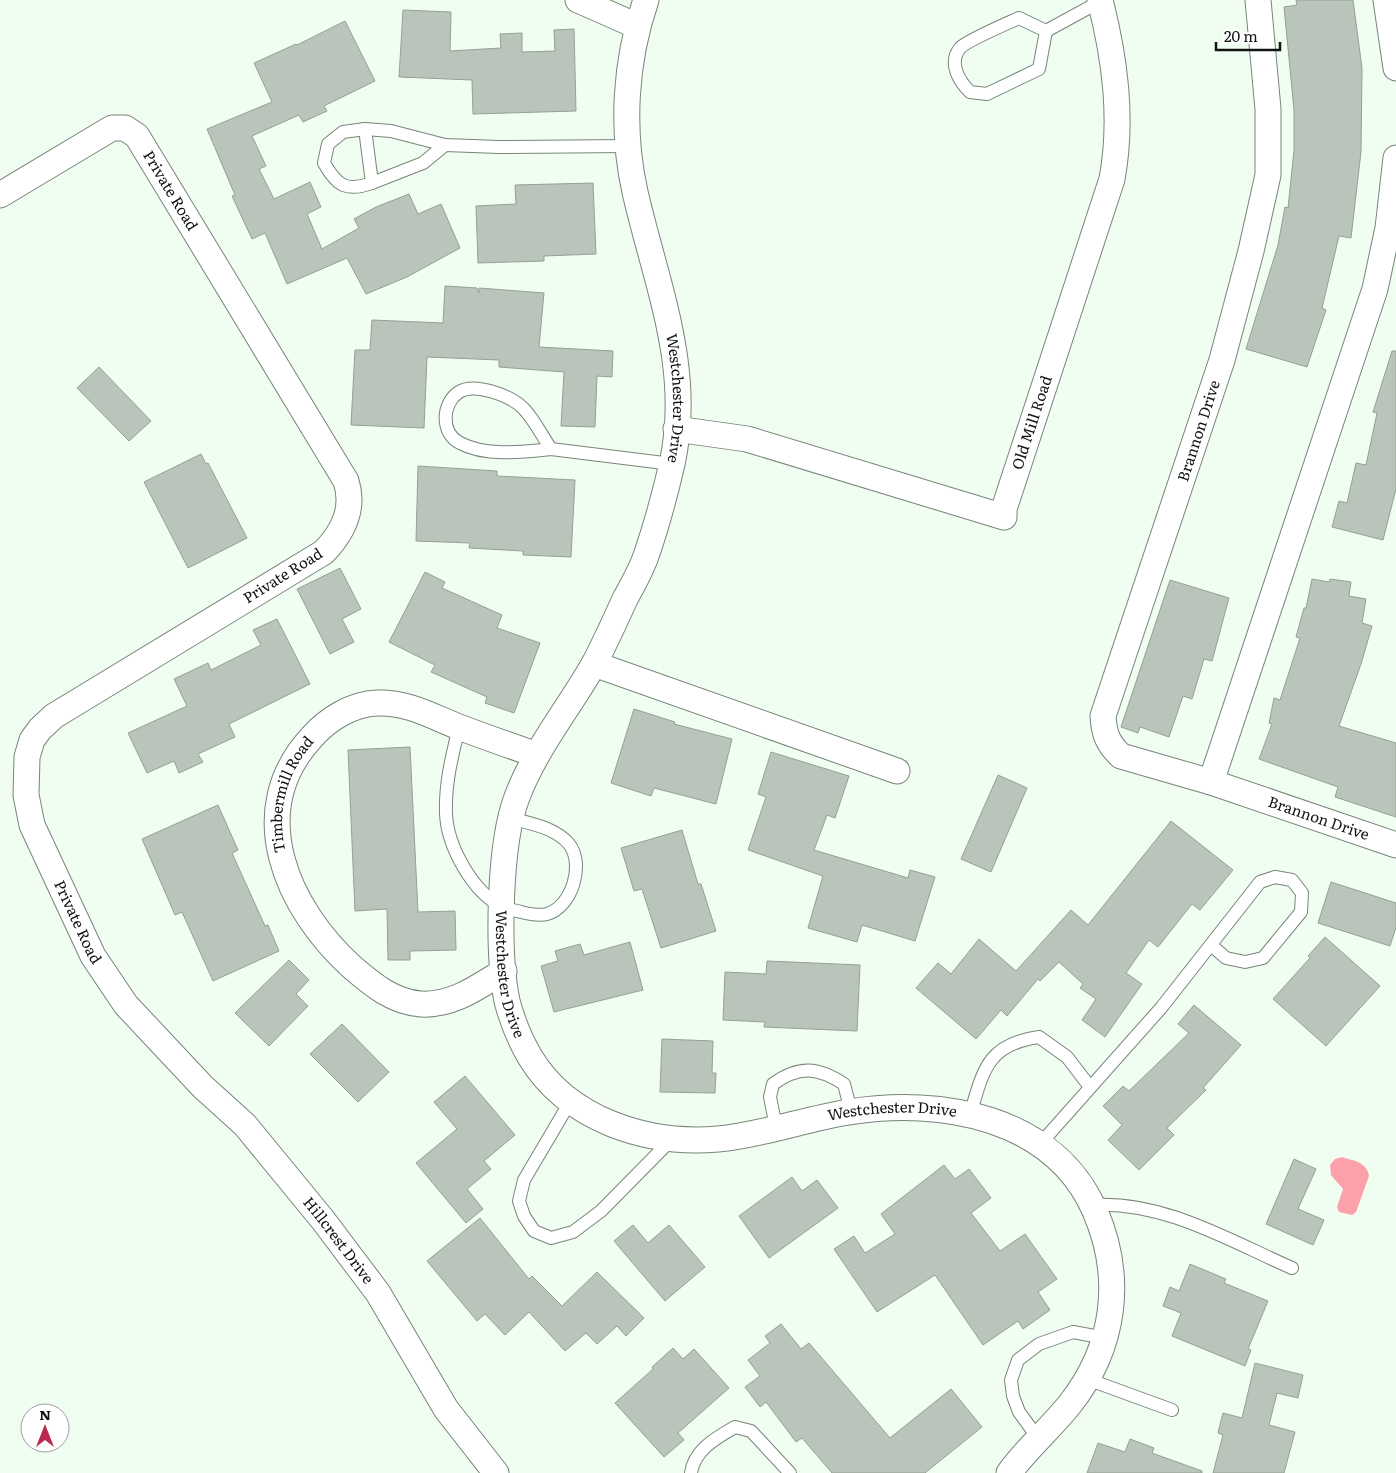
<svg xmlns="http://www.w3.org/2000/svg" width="1396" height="1473" font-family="Literata,serif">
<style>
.water{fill:#fca0aa}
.building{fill:#b9c5ba;stroke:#94a095}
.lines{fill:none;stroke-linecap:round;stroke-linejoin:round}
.lane-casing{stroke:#79847a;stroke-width:14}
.street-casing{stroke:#79847a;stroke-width:27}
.lane{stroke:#fff;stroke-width:12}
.street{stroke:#fff;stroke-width:25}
.labels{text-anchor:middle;stroke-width:4;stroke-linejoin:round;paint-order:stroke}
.street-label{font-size:15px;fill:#111511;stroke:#fff}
</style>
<rect width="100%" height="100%" fill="#f0fdf1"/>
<path class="water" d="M1342,1157C1354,1161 1367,1162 1369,1176L1356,1212L1352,1215L1339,1212L1337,1207L1343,1189L1331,1175L1330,1165L1335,1159Z"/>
<g class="building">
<polygon points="1296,0 1353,0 1362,68 1361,152 1351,238 1339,236 1322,308 1326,310 1307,367 1246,349 1278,245 1285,207 1288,208 1294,150 1294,110 1284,7 1297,5"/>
<polygon points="403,10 451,12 450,51 501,48 500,34 522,33 522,52 555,51 554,30 574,29 576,111 473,114 472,80 399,77"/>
<polygon points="345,21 375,81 324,106 327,111 303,122 299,115 252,136 266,166 259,169 274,199 310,182 321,207 307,214 322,249 359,228 354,219 376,207 409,194 418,214 441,204 460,248 407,277 366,294 347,258 287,284 265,233 252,239 232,196 235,195 207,129 272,102 254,63 296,44 297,45"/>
<polygon points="593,183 596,254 544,256 544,261 478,263 476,206 516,204 515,185"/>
<polygon points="445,286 477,288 479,293 479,288 544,293 539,347 613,351 612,377 597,376 595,427 561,426 564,372 499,367 499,360 427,357 424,428 351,425 355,350 370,350 372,320 443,323"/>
<polygon points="1392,351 1396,351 1396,489 1383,540 1332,527 1339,501 1347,503 1356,463 1366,465 1377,413 1373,412"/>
<polygon points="99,367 151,421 129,441 77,388"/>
<polygon points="201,454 206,464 208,463 247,538 188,568 144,482"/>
<polygon points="418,466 497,471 497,476 575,480 571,557 523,555 523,551 469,548 470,543 416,541"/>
<polygon points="340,568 361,609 342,619 354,642 330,654 297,589"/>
<polygon points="425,572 445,582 442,588 502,615 497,628 540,643 514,713 485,703 487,697 431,672 435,665 389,642"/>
<polygon points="1312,579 1329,582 1330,579 1351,582 1349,596 1366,599 1362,623 1372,626 1361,664 1339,726 1396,743 1396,817 1335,797 1338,787 1259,759 1272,724 1269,723 1274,698 1280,700 1300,638 1296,637 1304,608 1306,608"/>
<polygon points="1170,580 1229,598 1212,661 1204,659 1192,699 1183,696 1169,737 1140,727 1138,733 1121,727"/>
<polygon points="277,619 310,684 229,724 235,737 198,754 203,762 179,773 174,761 147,773 128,733 187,706 174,679 208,663 211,670 261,645 253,630"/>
<polygon points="634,709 675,722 674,724 732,739 716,804 654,788 651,796 611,783"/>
<polygon points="410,747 418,912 455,911 456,950 410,951 410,960 388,960 387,909 355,911 348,750"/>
<polygon points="771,752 849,776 835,818 827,815 814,850 908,878 910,870 935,877 915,941 862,925 857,942 808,928 823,876 748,850 766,797 758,794"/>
<polygon points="998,775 1027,788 991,872 961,859"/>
<polygon points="218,805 238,850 232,853 265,926 268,925 279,951 213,981 182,912 175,915 142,839"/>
<polygon points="1171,821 1233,870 1200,910 1192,904 1158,947 1149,940 1126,973 1142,984 1105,1037 1082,1020 1096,999 1080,988 1083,984 1059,962 1040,981 1038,979 1007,1016 1001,1010 976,1039 916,988 938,963 951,974 979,939 1016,971 1071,910 1088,925"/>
<polygon points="682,830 698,884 701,884 716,931 661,948 642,889 634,891 621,848"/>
<polygon points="1331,882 1396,903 1396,927 1390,946 1318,923"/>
<polygon points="1325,937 1380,986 1326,1046 1273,999 1310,958 1308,956"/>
<polygon points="630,942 643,990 554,1012 541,966 558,961 555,951 580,944 584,955"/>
<polygon points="289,960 309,980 296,994 308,1006 269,1046 235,1013"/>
<polygon points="767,961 860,965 857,1031 764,1027 765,1022 723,1020 725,972 766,974"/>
<polygon points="1194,1005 1241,1045 1203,1088 1206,1090 1167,1128 1174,1135 1139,1170 1108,1140 1122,1125 1103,1106 1123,1086 1129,1091 1189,1033 1178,1024"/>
<polygon points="342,1024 389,1072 358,1102 310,1054"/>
<polygon points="662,1039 713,1041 712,1073 716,1073 715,1093 660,1092"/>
<polygon points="465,1076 515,1135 484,1161 491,1169 467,1189 483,1209 466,1223 416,1163 457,1129 434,1102"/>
<polygon points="1294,1159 1316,1169 1298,1209 1324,1220 1313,1245 1266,1224"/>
<polygon points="944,1165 955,1179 969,1169 991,1198 971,1213 1000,1251 1025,1234 1057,1279 1038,1292 1050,1310 1023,1329 1018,1321 983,1345 935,1275 877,1312 834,1249 854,1236 865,1253 895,1234 881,1214"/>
<polygon points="792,1177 802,1191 817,1180 838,1208 769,1258 739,1216"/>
<polygon points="480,1218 529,1279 532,1276 562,1306 597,1272 644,1318 626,1336 617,1326 597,1344 586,1333 565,1351 529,1312 505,1335 485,1314 477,1321 427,1261"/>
<polygon points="633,1225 648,1243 669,1225 705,1267 665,1301 614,1241"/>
<polygon points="1190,1264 1226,1279 1224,1283 1268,1301 1248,1349 1251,1350 1245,1366 1172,1336 1181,1313 1163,1306 1170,1287 1179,1291"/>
<polygon points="781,1324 801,1349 809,1343 890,1438 951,1389 982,1427 925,1473 832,1473 802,1438 796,1442 766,1402 760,1407 745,1387 760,1376 748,1360 770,1343 765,1336"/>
<polygon points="673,1348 683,1359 694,1349 729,1388 678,1433 684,1440 664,1457 615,1403 653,1369 652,1367"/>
<polygon points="1255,1363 1303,1375 1298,1398 1277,1393 1269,1425 1295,1432 1284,1473 1213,1473 1223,1435 1218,1433 1223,1413 1242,1418"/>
<polygon points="1130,1439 1154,1448 1152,1453 1202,1471 1202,1473 1087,1473 1098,1443 1125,1452"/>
</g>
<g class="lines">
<defs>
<g id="lane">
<path d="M1019,18L1046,31L1039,69L987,94L970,92C959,81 948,63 960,48C966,41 1008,23 1019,18Z"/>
<polyline points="1046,31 1101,1"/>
<polyline points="365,129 372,183 423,163 445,145"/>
<path d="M372,183C346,192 337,186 324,163L328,144L343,132L365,129L391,131L445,145L499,147L629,146"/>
<path d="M551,449C523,452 486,457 460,443C440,433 442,403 459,392C475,382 511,396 523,408C534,419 542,436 551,449L672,464"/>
<path d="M459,727C452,756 445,783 446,813C447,846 473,893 503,907C508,910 515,910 521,912C529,914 539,916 547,914C572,907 585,864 569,844C555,827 530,824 511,818"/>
<polyline points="570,1102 524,1180 519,1201 524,1216 534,1231 551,1238 573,1232 601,1211 673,1138"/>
<path d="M970,1115C983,1071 987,1044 1039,1037L1067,1057L1090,1087"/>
<path d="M776,1127L770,1097L773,1084C799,1065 818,1067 844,1084L851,1111"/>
<polyline points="1041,1143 1161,1008 1260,882 1275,877 1292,880 1302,893 1301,912 1263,958 1245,962 1226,958 1211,945"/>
<path d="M1093,1205C1164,1201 1228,1240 1292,1268"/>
<polyline points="1087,1379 1172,1410"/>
<polyline points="1038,1438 1019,1412 1013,1396 1011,1380 1018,1360 1039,1344 1073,1332 1105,1338"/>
<path d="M691,1473C694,1450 716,1438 735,1427L751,1431L790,1473"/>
</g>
<g id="street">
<polyline points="578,0 637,26"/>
<path id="s1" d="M646,0C625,61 621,129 635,192C656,284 693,368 672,464C665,494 657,524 647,553C642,569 633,584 625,599C615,621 605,643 594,664C569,708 535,749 517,797C499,844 497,952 507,1001C512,1020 520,1040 530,1057C568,1120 647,1145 718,1139C762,1135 805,1119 849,1112C941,1097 1054,1117 1095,1211C1124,1278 1115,1347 1070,1404C1051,1428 1027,1448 1009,1473"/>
<path id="s2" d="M1258,0L1268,109V175L1251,251L1222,360L1103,716C1104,734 1108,744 1121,756L1211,782L1396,845"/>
<polyline points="1386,0 1396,68"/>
<path id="s3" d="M0,195L112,128H125L137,136L346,481C355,509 343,532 324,552L54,716L40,729L32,740L27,757L26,795L32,825L93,956L126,1005L203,1087L245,1125L323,1220L378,1293L446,1409L496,1473"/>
<path id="s4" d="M676,429L747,439L1004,517V509L1112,179C1123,119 1115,59 1100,0"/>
<polyline points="594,664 897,771"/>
<polyline points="1211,782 1375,289 1388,228 1396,158"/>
<path id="s5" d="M504,971C479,986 453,1006 421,1004C393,1002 373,985 353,968C287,909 243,811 312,737C328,719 352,704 377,703C408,702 431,716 459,727C485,737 511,746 537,755"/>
</g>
</defs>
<use href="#lane" class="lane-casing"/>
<use href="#street" class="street-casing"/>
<use href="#lane" class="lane"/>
<use href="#street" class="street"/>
</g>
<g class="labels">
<g class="street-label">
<text dy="5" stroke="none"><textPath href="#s3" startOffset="222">Private Road</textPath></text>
<text dy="5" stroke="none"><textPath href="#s1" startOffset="406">Westchester Drive</textPath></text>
<text dy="5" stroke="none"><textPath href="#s4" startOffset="439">Old Mill Road</textPath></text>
<text transform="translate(1199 431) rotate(-72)" y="5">Brannon Drive</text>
<text transform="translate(283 576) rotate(-32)" y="5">Private Road</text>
<text dy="5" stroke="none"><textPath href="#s5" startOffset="369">Timbermill Road</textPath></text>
<text dy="5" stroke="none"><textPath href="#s2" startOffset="994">Brannon Drive</textPath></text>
<text dy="5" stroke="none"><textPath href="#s3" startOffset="1182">Private Road</textPath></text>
<text dy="5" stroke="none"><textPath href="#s1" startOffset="1021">Westchester Drive</textPath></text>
<text dy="5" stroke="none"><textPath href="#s1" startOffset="1501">Westchester Drive</textPath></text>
<text dy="5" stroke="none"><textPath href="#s3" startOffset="1596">Hillcrest Drive</textPath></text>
</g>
</g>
<g transform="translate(45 1428)"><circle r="24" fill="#ffffff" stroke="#a0a1a0"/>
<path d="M0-4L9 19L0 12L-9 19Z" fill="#ba294d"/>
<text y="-8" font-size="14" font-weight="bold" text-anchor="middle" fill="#111511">N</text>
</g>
<path d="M1216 42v8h64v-8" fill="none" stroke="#111511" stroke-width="2.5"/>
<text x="1224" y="42" font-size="15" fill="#111511" stroke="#ffffff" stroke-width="4" paint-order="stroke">20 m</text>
</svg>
